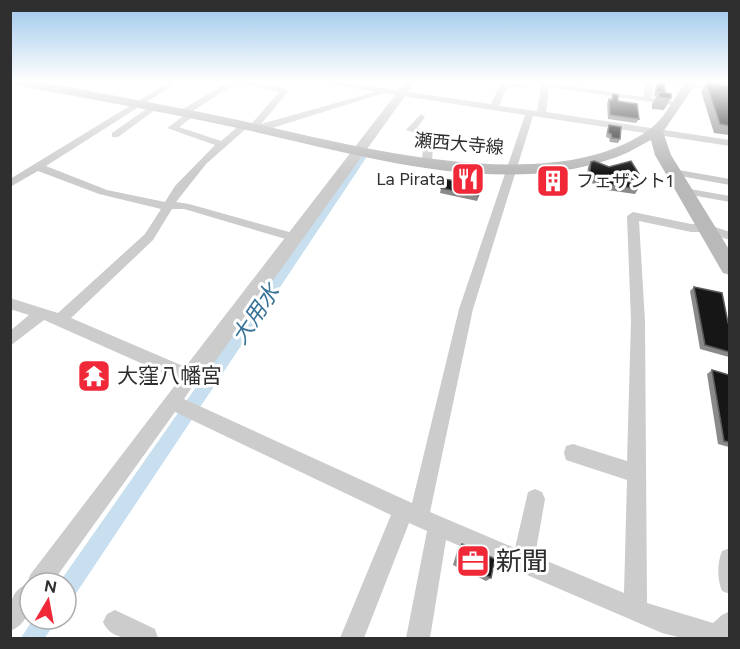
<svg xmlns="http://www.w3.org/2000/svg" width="740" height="649" font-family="Figtree,'Noto Sans JP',sans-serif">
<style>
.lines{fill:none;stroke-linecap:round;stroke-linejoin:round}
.canal{fill:#c7dfee;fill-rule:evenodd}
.minor{fill:#ccc;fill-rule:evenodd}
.tertiary{fill:#ccc;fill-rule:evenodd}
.secondary{fill:#b9b9b9;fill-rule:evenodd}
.wall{fill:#8a8a8a}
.shaded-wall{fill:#5c5c5c}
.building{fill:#161616;stroke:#5c5c5c;stroke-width:1.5}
.labels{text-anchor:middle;stroke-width:6;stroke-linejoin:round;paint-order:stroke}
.far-street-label{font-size:18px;fill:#2f2f2f;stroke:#fff}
.far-poi-label{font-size:18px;fill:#2f2f2f;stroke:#fff;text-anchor:end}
.poi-label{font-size:21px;fill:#2f2f2f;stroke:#fff;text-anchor:start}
.water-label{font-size:22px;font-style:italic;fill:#387397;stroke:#fff}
.near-poi-label{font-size:26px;fill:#2f2f2f;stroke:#fff;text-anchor:start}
</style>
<rect width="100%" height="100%" fill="#fff"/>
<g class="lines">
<g class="canal">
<polygon points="360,153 368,155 73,598 66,601 66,583 59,583"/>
<polygon points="33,619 57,619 45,638 21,638"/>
</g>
<g class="minor">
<path d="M169,82H178L46,166L107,190L165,202L175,186L215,145L167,128L185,115H180V111L228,82H251L287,89V93L261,124L375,92L322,82H340L491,104L501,82L530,86L529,88L507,86L499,106L537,111L542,82L643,97L646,82H654L651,98L678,102V106L549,87L546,112L730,140V146L533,116L473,309L430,512L515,548L528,492L535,489L542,492L545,499L535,556L624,593L627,480L566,460L564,453L566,446L573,444L627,461L631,321L627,216L633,212L691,224H706L730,232V240L704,232H691L639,221L645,321L647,603L713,623L722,615L730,611V638H682L662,633L446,540L430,638H406L427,531L409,523L364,638H340L391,515L175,412L52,583H30C30,603 32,622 10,631C10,613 7,592 27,584L30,575L179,380L44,320L10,346V331L29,315L10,309V298L58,313L145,234L161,209L99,194L38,171L10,187V179ZM236,83L279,92L248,128L253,131L272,128L384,93L525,115L459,309L412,503L184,399L199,377L197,372L71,318L153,240L172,209H184L296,242L300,241V235L189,204L176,202L206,164L249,126L241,124L221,141L179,127L195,115L190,113Z"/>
<polygon points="656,82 679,82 730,88 730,92"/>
<polygon points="152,105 159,107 118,137 112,137 112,133"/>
<polygon points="421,114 425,117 417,128 435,134 430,143 433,146 432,163 427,166 422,163 423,147 420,143 424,136 406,130"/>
<polygon points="673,169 730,179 730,185 669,174 669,170"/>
<polygon points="684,188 730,196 730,202 680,193 680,189"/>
<path d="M730,548V594L722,591C717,579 717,563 722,551Z"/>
<path d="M115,610L155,629L158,638C138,638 112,643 103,622L107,614Z"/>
</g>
<polygon class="tertiary" points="405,82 415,82 199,384 191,386 183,384 180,377 183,370"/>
<path class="secondary" d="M12,82H37L74,88C131,99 187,109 243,121C352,145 553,201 650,129C665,118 675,97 685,82H697L663,132L671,155L730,251V275L723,273L720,268L655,155L651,140C639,146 627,154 614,158C498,199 357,154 242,129C168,113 93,99 18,86Z"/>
</g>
<g class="wall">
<polygon points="658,82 665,93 671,98 664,110 652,109 652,104 656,97 654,96 656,86"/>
<polygon points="715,82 729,82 729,135 714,133 701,91 706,83 716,84"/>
<polygon points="613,94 618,101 639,119 636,123 608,119 607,103 609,99 611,100"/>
<polygon points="609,125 620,139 618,143 610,142 609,138 606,137 607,130"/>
<polygon points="591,162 609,167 639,174 636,179 629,181 638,189 635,194 600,189 600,185 586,182 588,167"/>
<polygon points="481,172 476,186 481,191 477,201 440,193 441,188 455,181"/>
<polygon points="694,287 728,323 729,324 729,357 700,349 690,291"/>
<polygon points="712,370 729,375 729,447 718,444 707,374"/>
<polygon points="462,544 491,578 486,581 453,565 458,548"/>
</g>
<polygon class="shaded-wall" points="639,174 636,179 621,183 624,178"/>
<g class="building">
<polygon points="658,82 664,83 665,93 656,92"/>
<polygon points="706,83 729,86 729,94 728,94 729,97 729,126 720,124"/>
<polygon points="659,92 671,94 671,98 659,97"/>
<polygon points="613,94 618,95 618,101 637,104 639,119 610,115 609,99 612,100"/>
<polygon points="609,125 621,127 620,139 612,138 611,134 608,133"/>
<polygon points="594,161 609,167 631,161 639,174 624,178 638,189 603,183 603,180 589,177 591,162"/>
<polygon points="460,170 481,172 475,186 482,187 478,196 441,188 445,179 455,181"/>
<polygon points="694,287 722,293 728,323 729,324 729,352 705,345"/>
<polygon points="712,370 729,375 729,442 724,441"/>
<polygon points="462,544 495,559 491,578 457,562"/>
</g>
<linearGradient id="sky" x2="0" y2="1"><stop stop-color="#9bc5ea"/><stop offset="0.47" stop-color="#fff"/><stop offset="1" stop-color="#fff" stop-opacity="0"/></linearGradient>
<rect width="740" height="173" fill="url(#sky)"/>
<defs>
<symbol id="restaurant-square" viewBox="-11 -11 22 22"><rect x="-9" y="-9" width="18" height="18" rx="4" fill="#f02838" stroke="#fff"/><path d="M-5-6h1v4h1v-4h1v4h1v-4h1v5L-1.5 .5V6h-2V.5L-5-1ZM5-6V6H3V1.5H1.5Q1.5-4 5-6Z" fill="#fff"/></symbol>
<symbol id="building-square" viewBox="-11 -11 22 22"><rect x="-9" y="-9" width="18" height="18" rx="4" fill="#f02838" stroke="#fff"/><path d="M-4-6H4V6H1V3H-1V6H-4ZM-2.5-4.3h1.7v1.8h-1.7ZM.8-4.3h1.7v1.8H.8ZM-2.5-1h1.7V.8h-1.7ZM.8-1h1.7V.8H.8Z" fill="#fff"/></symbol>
<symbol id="temple-square" viewBox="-11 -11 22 22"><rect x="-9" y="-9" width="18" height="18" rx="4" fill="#f02838" stroke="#fff"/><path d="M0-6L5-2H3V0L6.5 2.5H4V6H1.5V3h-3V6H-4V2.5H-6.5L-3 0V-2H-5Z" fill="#fff"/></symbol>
<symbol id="office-square" viewBox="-11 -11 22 22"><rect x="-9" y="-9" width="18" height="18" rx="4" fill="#f02838" stroke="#fff"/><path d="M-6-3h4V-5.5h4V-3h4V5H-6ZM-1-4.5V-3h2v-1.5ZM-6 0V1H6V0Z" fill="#fff"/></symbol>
</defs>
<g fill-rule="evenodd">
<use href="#restaurant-square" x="449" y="160" width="38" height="38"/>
<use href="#building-square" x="534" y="162" width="38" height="38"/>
<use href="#temple-square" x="75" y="357" width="38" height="38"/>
<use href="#office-square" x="454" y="542" width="38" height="38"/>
</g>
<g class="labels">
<g class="far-street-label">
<text transform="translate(459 144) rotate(5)" y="6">瀬西大寺線</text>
</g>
<g class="far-poi-label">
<text x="445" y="185">La Pirata</text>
<text x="576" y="187" text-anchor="start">フェザント1</text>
</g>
<g class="poi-label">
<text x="117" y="383">大窪八幡宮</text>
</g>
<g class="water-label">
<text transform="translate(255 314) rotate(-56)" y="8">大用水</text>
</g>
<g class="near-poi-label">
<text x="496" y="570">新聞</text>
</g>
</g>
<rect width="740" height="649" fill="none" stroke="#2f2f2f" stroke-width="24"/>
<g transform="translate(48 601) rotate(10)"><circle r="28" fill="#ffffff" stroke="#acacac" stroke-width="1.5"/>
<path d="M0-4.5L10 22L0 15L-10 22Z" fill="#f02838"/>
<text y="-9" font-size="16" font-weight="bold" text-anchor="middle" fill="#2f2f2f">N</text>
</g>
</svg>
